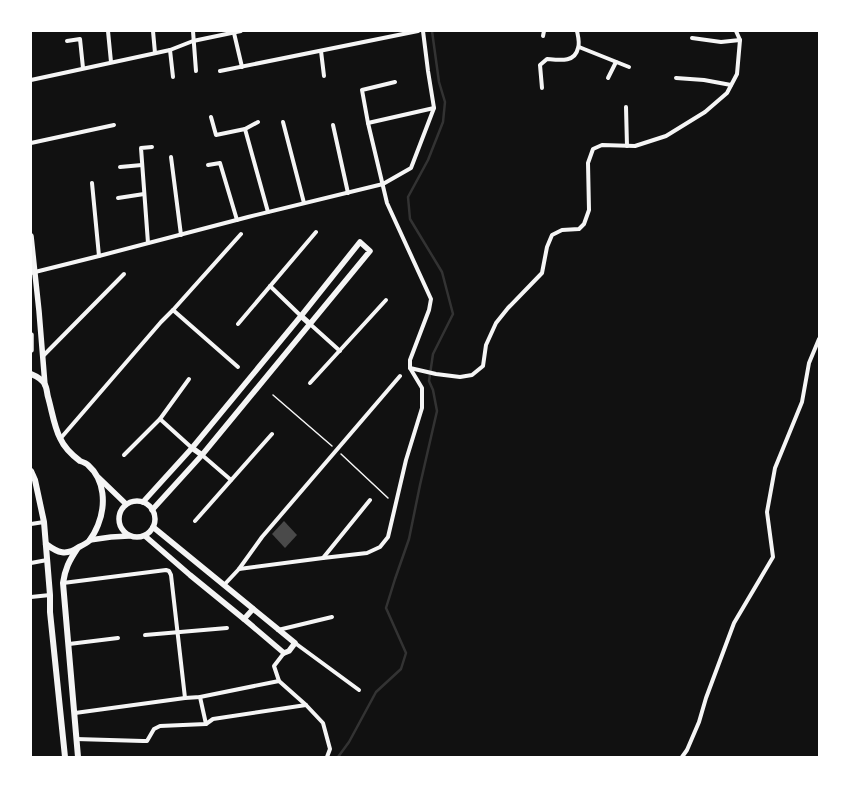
<svg xmlns="http://www.w3.org/2000/svg" width="850" height="788" font-family="'Noto Sans',sans-serif">
<style>
.lines{fill:none;stroke-linecap:round;stroke-linejoin:round}
.stream{stroke:#333;stroke-width:2.5}
.building{fill:#4a4a4a}
.path{stroke:#f5f5f5;stroke-width:1.5}
.minor{stroke:#f5f5f5;stroke-width:4}
.tertiary{stroke:#f5f5f5;stroke-width:5.5}
.secondary{stroke:#f5f5f5;stroke-width:6}
</style>
<rect width="100%" height="100%" fill="#111"/>
<g class="lines">
<polyline class="stream" points="338,757 349,742 376,692 401,669 406,653 386,608 395,579 409,539 420,485 437,411 433,390 429,381 433,354 453,314 442,272 410,219 408,197 428,160 443,122 445,102 439,82 432,31"/>
</g>
<polygon class="building" points="284,521 297,535 285,548 272,534"/>
<g class="lines">
<g class="path">
<polyline points="273,395 332,446"/>
<polyline points="341,454 388,498"/>
</g>
<g class="minor">
<polyline points="108,31 111,62"/>
<polyline points="153,31 155,53"/>
<polyline points="193,31 196,71"/>
<polyline points="234,33 242,67"/>
<polyline points="543,36 544,31"/>
<polyline points="692,38 721,42 740,40"/>
<polyline points="67,41 80,39 83,68"/>
<polyline points="579,47 629,67"/>
<polyline points="170,50 173,77"/>
<polyline points="321,51 324,76"/>
<polyline points="220,71 418,31"/>
<polyline points="608,78 616,62"/>
<polyline points="676,78 704,80 731,85"/>
<polyline points="31,80 170,50 193,41 241,31"/>
<path d="M542,88L540,65L547,59C559,60 575,63 578,48C580,43 578,36 577,31"/>
<polyline points="626,107 627,146"/>
<polyline points="211,117 216,135 245,129 258,122"/>
<polyline points="283,122 304,203"/>
<polyline points="368,123 434,108"/>
<polyline points="333,125 348,193"/>
<polyline points="245,129 268,212"/>
<polyline points="31,143 114,125"/>
<polyline points="171,157 181,235"/>
<polyline points="208,165 220,163 237,220"/>
<polyline points="120,167 142,165"/>
<polyline points="92,183 99,256"/>
<polyline points="118,198 144,194"/>
<polyline points="148,243 141,148 152,147"/>
<polyline points="31,273 99,256 248,217 383,184 411,168 434,108 428,71 423,31"/>
<polyline points="270,286 301,316"/>
<polyline points="173,310 238,367"/>
<polyline points="238,324 316,232"/>
<polyline points="310,324 340,351"/>
<polyline points="43,356 124,274"/>
<polyline points="410,368 436,374 460,377 472,375 483,366 486,345 496,323 508,308 542,273 547,247 552,235 562,230 579,229 584,224 589,210 588,163 593,149 602,145 635,146 666,136 705,112 727,93 737,74 740,40 736,31"/>
<polyline points="310,383 386,300"/>
<polyline points="160,419 192,448"/>
<polyline points="60,439 161,322 173,310 241,234"/>
<polyline points="124,455 160,419 189,379"/>
<polyline points="202,455 231,480"/>
<polyline points="195,521 272,434"/>
<polyline points="31,524 44,522"/>
<polyline points="323,558 370,500"/>
<polyline points="31,563 47,560"/>
<polyline points="239,569 262,537 400,376"/>
<polyline points="63,583 166,570 169,571 171,575 185,698"/>
<polyline points="224,585 239,569 323,558 367,553 380,547 388,537 406,460 422,408 422,388 410,368 410,360 429,310 431,299 387,203 368,123 362,90 395,82"/>
<polyline points="31,597 50,595"/>
<polyline points="278,630 332,617"/>
<polyline points="145,635 227,628"/>
<polyline points="295,643 359,690"/>
<polyline points="69,644 118,638"/>
<polyline points="284,653 274,666 279,681 306,705 323,723 330,749 327,757"/>
<polyline points="200,697 206,724"/>
<polyline points="75,713 185,698 200,697 279,681"/>
<polyline points="76,739 143,741 147,741 154,729 160,726 206,724 213,719 306,705"/>
<polyline points="682,757 687,750 699,722 706,698 734,623 773,557 767,512 775,468 802,402 809,363 819,339"/>
</g>
<g class="tertiary">
<polyline points="31,236 39,311 45,385"/>
<polyline points="301,316 310,324"/>
<polyline points="31,335 31,350"/>
<polyline points="192,448 202,455"/>
<polyline points="99,478 126,504"/>
<circle cx="137" cy="519" r="18"/>
<polyline points="143,502 192,448 301,316 360,242 370,251 202,455 152,510"/>
<polyline points="145,536 190,575 244,619 284,653 289,651 295,643 153,527"/>
<polyline points="90,540 111,537 129,536"/>
<polyline points="244,619 253,609"/>
</g>
<g class="secondary">
<path d="M31,374C36,376 43,380 45,385C47,388 47,394 48,397C52,411 54,426 60,438C64,447 72,455 80,461C83,462 86,463 88,465C105,480 106,505 98,525C96,530 93,536 89,541C87,543 83,545 79,547C66,556 58,553 46,544"/>
<polyline points="31,471 35,480 44,522 50,595 50,612 65,757"/>
<path d="M77,549C69,561 65,569 63,583L78,757"/>
</g>
</g>
<rect width="850" height="788" fill="none" stroke="#ffffff" stroke-width="64"/>
</svg>
